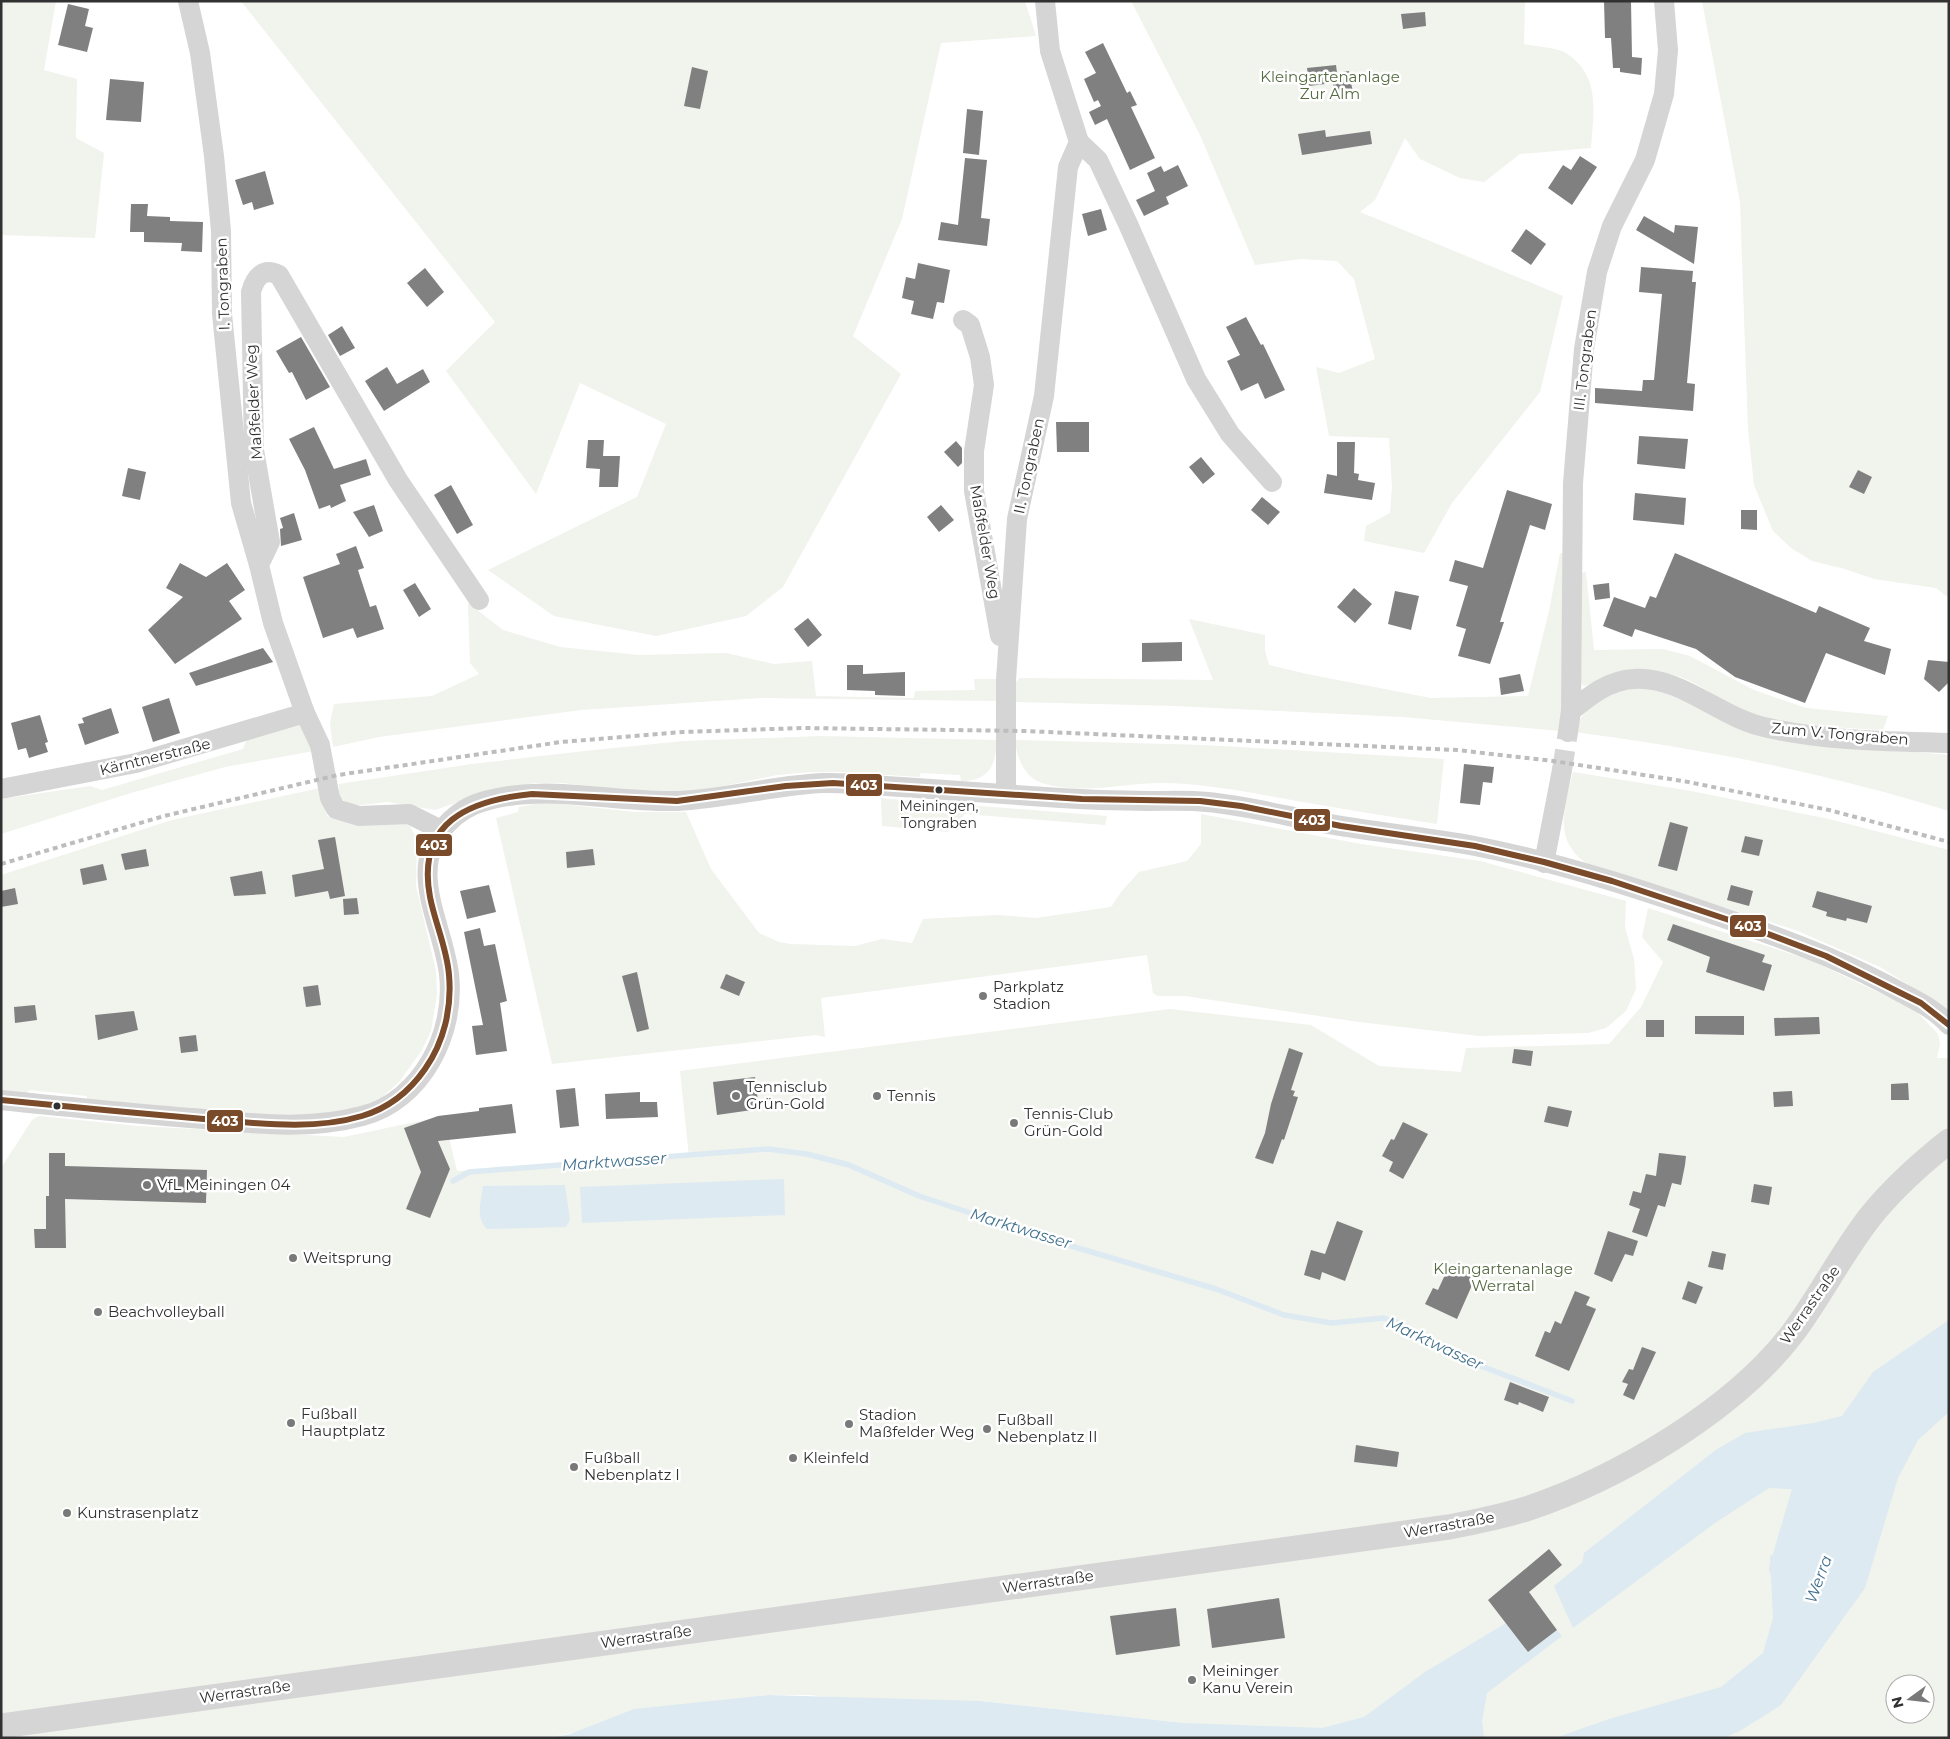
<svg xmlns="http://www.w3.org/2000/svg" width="1950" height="1739" font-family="Montserrat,sans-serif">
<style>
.green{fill:#f1f3ed;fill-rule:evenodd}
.water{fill:#ddeaf1}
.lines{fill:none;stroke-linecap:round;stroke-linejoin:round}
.stream{stroke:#ddeaf1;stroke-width:5.5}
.canal{stroke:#ddeaf1;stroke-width:20}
.building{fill:#808080}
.minor-tunnel{stroke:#d6d6d6;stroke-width:20;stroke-dasharray:20 10;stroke-linecap:butt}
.minor{stroke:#d5d5d5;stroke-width:20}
.tertiary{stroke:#d5d5d5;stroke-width:25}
.rail{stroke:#bdbdbd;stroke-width:4;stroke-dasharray:5 4;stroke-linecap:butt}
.bus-1-casing{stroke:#fff;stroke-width:10}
.bus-1{stroke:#7a4b2a;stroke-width:6}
.bus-dot{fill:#313131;stroke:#fff;stroke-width:2}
.poi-dot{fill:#797979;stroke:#fff;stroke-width:2}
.labels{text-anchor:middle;stroke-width:5;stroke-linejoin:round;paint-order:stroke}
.bus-label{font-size:14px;fill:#313131;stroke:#fff}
.park-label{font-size:15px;fill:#556b41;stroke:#fff}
.street-label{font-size:15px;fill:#313131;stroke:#fff}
.poi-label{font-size:15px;fill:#313131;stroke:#fff;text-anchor:start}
.water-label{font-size:16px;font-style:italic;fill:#44738f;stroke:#fff}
.line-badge{stroke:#fff;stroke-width:2}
.badge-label{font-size:14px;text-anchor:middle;font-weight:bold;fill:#fff}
</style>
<rect width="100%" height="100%" fill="#fff"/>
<g class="green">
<polygon points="1,1 56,1 44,70 77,79 76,138 104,153 95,238 1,235"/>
<polygon points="241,1 1025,1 1036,36 941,43 902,219 853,336 901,374 783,587 746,616 656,636 554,616 488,570 637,497 666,424 580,383 536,494 446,371 495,322"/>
<path d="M1131,1H1525L1524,44C1536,47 1556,47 1566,53C1602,77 1593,112 1591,148L1520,154L1484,182L1460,178L1420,159L1405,138L1375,200L1360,212L1563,296L1540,392L1452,503L1424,553L1364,541L1366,526L1390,513L1392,487L1389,438L1329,436L1316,367L1339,373L1375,359L1354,279L1337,261L1301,259L1255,265L1200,135Z"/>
<polygon points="1702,1 1949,1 1949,598 1936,588 1874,579 1845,569 1812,561 1791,548 1773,531 1754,485 1748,429 1740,202"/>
<polygon points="1560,553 1567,554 1568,579 1560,731 1403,717 1176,706 1014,702 1014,683 1020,678 1213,680 1189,619 1265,635 1265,651 1269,665 1307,674 1431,698 1528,696 1549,611"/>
<path d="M1586,572L1594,650L1663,649L1690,656L1754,690L1806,708L1888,716L1883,730C1842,727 1797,728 1758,716C1734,708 1713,693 1690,681C1655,664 1619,673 1584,686L1579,682L1582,573Z"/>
<polygon points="468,603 503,630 560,647 639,655 726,653 774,664 812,661 816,696 914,698 915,691 975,690 974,679 997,679 998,701 760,698 581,710 379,737 333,747 330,723 334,704 432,696 479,674 470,663"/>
<path d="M1649,687L1687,702L1906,751L1949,755V811C1829,773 1698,748 1574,732C1590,695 1611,691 1649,687Z"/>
<polygon points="301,724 314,751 225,767 131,793 1,834 1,799 90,786 102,790 243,749 247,739"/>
<path d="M820,736L997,740C996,765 989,781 961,781L960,775L920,773V777L841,772H810L777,775L693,792L640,791L562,783H535L492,790L435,810L388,802L351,806L339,797V784L472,764L594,750L684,741Z"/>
<path d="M1015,740L1205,745L1444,759L1437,824C1385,816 1332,807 1280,798C1243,791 1204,784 1166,783C1126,782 1086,795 1045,784C1025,779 1017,759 1015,740Z"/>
<path d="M1573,772L1691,791L1829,819L1949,850V1011L1882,968L1798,931L1586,863C1552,839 1565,806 1573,772Z"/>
<polygon points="320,788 327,816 359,826 404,823 410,826 417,839 416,886 436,971 437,994 431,1031 422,1050 399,1082 381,1098 352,1110 290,1117 87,1102 87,1096 30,1090 25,1094 1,1091 1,875 172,820"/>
<polygon points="881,798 921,802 921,809 952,811 954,804 1107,816 1105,825 965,814 948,832 882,826"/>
<polygon points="544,802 634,812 686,812 711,869 759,933 779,942 791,944 855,946 882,939 912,943 923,919 997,915 1036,918 1111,907 1121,892 1139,872 1187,861 1201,844 1201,814 1361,844 1480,861 1626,901 1625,927 1634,959 1636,989 1626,1011 1606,1028 1588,1033 1479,1036 1359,1022 1185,996 1158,996 1153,993 1147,955 821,998 825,1037 816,1035 552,1064 496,818 518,812 519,807"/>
<path d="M1648,908L1810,960L1914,1009L1938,1034L1940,1044L1937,1058H1949V1738H1216L1184,1723L981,1701L850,1699L809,1695H768L708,1703L548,1738H1V1168L32,1120L39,1116L138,1126L344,1137L444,1116L457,1171L564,1167L689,1157L680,1071L1170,1009L1311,1025L1379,1066L1461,1072L1466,1048L1609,1044L1641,1007L1663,962L1642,937ZM1895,1684H1925V1714H1895Z"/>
</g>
<g class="water">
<polygon points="784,1179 785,1215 582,1223 580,1187"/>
<path d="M565,1185L570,1220L566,1227L487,1229C475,1217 481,1202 483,1186Z"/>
<polygon points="1949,1320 1949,1412 1918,1440 1898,1478 1865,1588 1781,1705 1738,1732 1723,1738 1555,1738 1609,1719 1721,1687 1763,1653 1773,1618 1770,1555 1787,1560 1791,1558 1805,1505 1807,1490 1769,1488 1715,1523 1573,1628 1554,1586 1582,1563 1584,1553 1717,1449 1745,1433 1813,1423 1842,1416 1873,1372"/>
<polygon points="1506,1623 1528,1652 1557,1630 1562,1636 1487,1693 1482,1721 1484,1738 548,1738 570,1734 634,1709 768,1695 981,1701 1184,1723 1322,1728 1364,1717 1425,1672"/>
</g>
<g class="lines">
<polyline class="stream" points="453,1181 469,1172 768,1149 807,1154 849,1165 919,1196 1068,1245 1216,1289 1284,1315 1332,1323 1384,1318 1402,1324 1426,1340 1481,1366 1572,1401"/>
<polyline class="canal" points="1787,1583 1779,1569 1810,1463"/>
</g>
<g class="building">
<polygon points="1604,1 1631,1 1632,57 1642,58 1641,75 1620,72 1620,68 1613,68 1611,38 1605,38"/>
<polygon points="68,4 89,9 85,26 93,28 87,52 58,45"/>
<polygon points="1425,12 1426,26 1403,29 1401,14"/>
<polygon points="1103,43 1127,93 1130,91 1137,105 1131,107 1155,158 1130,170 1107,119 1095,125 1089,112 1101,106 1098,100 1094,102 1084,79 1096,73 1085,52"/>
<polygon points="1336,65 1337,73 1349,71 1353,93 1335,96 1333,83 1309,86 1307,68"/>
<polygon points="692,67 708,71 700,109 684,106"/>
<polygon points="110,79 144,82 141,122 106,120"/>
<polygon points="967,109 983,111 979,155 963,153"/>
<polygon points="1325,130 1326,137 1370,131 1372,144 1302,155 1298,134"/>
<polygon points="1580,156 1597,167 1572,205 1548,188 1563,165 1571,170"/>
<polygon points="965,158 987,160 981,218 990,219 987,246 938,240 941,222 958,225"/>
<polygon points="1178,165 1188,186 1166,197 1169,204 1144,216 1136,200 1155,191 1147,173 1161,166 1164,172"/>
<polygon points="265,171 274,204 254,210 252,202 243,205 235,180"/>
<polygon points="131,204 148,204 147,216 170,217 170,221 203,222 202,252 181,251 182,243 144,242 144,232 130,232"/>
<polygon points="1101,209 1107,230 1088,236 1082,214"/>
<polygon points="1644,216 1674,233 1675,225 1698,227 1694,264 1636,230"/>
<polygon points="1526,229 1546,244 1531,265 1511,251"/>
<polygon points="918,263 950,270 944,303 937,302 933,319 911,314 914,301 902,298 906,277 915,279"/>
<polygon points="1641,267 1693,271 1692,282 1696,282 1687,383 1695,384 1693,411 1595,403 1595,388 1642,391 1643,380 1654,380 1662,294 1639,292"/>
<polygon points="425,268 444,292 427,307 407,283"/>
<polygon points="1246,317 1261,345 1263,344 1285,390 1265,399 1258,383 1241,391 1227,361 1240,355 1226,327"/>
<polygon points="342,326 355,348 340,356 328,335"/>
<polygon points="301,337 330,387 306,400 292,372 289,373 276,351"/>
<polygon points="387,367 397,384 423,369 430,382 384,411 365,381"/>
<polygon points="1056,422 1089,422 1089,452 1057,452"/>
<polygon points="314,427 334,469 366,459 371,475 340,485 346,501 331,508 330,505 319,509 305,470 289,439"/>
<polygon points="1639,436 1688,439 1685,469 1637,464"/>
<polygon points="588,440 604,440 603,456 620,456 618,487 599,487 600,469 586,468"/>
<polygon points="956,441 962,448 962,463 958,467 944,452"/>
<polygon points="1337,442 1355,442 1354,473 1359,474 1358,480 1375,483 1372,500 1324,493 1327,474 1337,476"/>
<polygon points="1201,457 1215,474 1203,484 1189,467"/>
<polygon points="128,468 146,472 140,500 122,496"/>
<polygon points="1858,470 1872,477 1864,494 1849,487"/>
<polygon points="451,485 473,525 457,534 434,495"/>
<polygon points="1507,490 1552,504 1545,530 1530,525 1500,622 1504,622 1490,664 1458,656 1466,629 1456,626 1468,586 1449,581 1455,560 1483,568"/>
<polygon points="1635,493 1686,498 1684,525 1633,520"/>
<polygon points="1262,497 1280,512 1268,525 1251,510"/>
<polygon points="374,505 383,531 369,537 353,512"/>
<polygon points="941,505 954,520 939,532 927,517"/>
<polygon points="1741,510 1757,510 1757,530 1741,529"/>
<polygon points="294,513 302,540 281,546 280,529 283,528 280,518"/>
<polygon points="356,546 364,568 358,570 370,607 376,605 384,629 357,638 353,628 323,638 303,577 340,564 336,554"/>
<polygon points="1675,553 1816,613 1819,606 1870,628 1864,641 1891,649 1885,675 1826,653 1805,703 1735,677 1696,649 1635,629 1632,637 1603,626 1614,597 1645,608 1650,596 1656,598"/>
<polygon points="180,563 206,577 227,563 245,590 229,601 242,619 175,664 148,630 183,597 166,588"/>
<polygon points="415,583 431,609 419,617 403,590"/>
<polygon points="1609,583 1610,598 1595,600 1593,585"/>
<polygon points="1354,588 1372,604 1355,623 1337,607"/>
<polygon points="1395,591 1419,596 1411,630 1388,624"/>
<polygon points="808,618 822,635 808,647 794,629"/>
<polygon points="1182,642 1182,661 1142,662 1142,643"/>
<polygon points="263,648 273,662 196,686 189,673"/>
<polygon points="1928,660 1949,662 1949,682 1939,692 1924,679"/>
<polygon points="847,665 863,665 863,674 905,672 905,696 875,695 875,691 847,690"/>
<polygon points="1520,674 1524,691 1501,695 1499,678"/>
<polygon points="169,698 180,733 153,742 142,707"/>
<polygon points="111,708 119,733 85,745 78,724 84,723 82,718"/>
<polygon points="40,715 48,742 45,743 48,752 29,758 26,748 18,750 11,723"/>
<polygon points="1464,764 1494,767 1492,783 1483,782 1480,805 1460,803"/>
<polygon points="1670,822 1688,827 1677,871 1658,866"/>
<polygon points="1745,836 1763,840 1759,856 1741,852"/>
<polygon points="335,837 345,896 330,899 328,891 295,897 292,875 324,869 318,840"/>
<polygon points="146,849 149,866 125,870 121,854"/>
<polygon points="593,849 595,865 567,868 566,852"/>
<polygon points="103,864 107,880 83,885 80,869"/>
<polygon points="262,871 266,894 234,896 230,877"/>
<polygon points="489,885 496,912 467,919 460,891"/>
<polygon points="1731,885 1753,891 1749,906 1727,900"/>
<polygon points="15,888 18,904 1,907 1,891"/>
<polygon points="1817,891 1872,906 1867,923 1847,918 1846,921 1826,916 1827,912 1812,907"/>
<polygon points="357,898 359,914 344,915 343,899"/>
<polygon points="1673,924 1765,955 1762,962 1772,965 1764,991 1706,972 1710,957 1667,940"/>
<polygon points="480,928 484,946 495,944 507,1001 500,1003 507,1051 476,1055 472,1026 483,1025 464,932"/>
<polygon points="637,972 649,1029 637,1032 622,976"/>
<polygon points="726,974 745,982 739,996 720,988"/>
<polygon points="318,985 321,1005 306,1007 303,987"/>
<polygon points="35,1005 37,1020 15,1023 14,1007"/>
<polygon points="134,1011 138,1030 98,1040 95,1015"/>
<polygon points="1695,1016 1744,1016 1744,1035 1695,1034"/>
<polygon points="1819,1017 1820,1034 1775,1036 1774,1018"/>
<rect x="1646" y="1020" width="18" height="17"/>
<polygon points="196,1035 198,1051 181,1053 179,1037"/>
<polygon points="1289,1048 1303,1053 1291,1090 1295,1091 1293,1096 1298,1097 1284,1140 1282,1139 1273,1164 1255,1158 1265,1133 1271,1104"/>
<polygon points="1514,1049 1533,1051 1531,1066 1512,1063"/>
<polygon points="755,1077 759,1109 717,1115 713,1082"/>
<polygon points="1908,1083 1909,1100 1891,1100 1891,1084"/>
<polygon points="575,1088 579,1126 560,1128 556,1090"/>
<polygon points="1792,1091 1793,1106 1774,1107 1773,1092"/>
<polygon points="640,1092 640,1102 657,1102 658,1117 606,1119 605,1094"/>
<polygon points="512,1104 516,1133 438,1141 450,1169 430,1218 406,1209 421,1172 404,1128 438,1116 479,1111 479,1108"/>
<polygon points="1548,1106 1572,1111 1568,1127 1544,1122"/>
<polygon points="1403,1122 1428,1134 1403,1179 1389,1171 1393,1162 1382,1156 1391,1139 1394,1140"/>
<polygon points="49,1153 65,1153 65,1166 207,1170 206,1203 65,1199 66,1248 35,1248 34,1229 46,1229 46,1196 49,1196"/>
<polygon points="1659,1153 1686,1156 1685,1165 1681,1185 1672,1183 1665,1207 1658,1205 1647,1237 1632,1232 1640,1209 1629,1205 1633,1191 1641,1193 1646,1174 1656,1176"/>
<polygon points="1754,1184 1772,1187 1769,1205 1751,1202"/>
<polygon points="1337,1221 1363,1231 1345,1281 1322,1272 1320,1280 1304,1275 1311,1250 1325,1254"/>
<polygon points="1608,1231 1638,1241 1633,1256 1625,1254 1612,1282 1594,1274"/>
<polygon points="1712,1251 1726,1254 1723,1270 1708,1267"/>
<polygon points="1450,1264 1477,1274 1457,1319 1425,1304 1433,1288 1438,1290"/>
<polygon points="1688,1281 1703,1287 1696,1304 1682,1299"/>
<polygon points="1575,1291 1590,1297 1586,1305 1596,1309 1569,1371 1535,1356 1545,1331 1550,1333 1555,1321 1561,1324"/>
<polygon points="1642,1347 1656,1352 1634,1400 1623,1395 1628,1384 1622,1382 1629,1369 1633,1370"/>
<polygon points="1510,1382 1549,1397 1543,1412 1519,1402 1518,1405 1504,1400"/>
<polygon points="1356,1445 1399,1452 1397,1467 1354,1462"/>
<polygon points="1549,1549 1562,1565 1529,1592 1557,1630 1528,1652 1488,1600"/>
<polygon points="1279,1598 1285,1638 1212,1648 1207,1609"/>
<polygon points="1176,1608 1180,1646 1116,1655 1110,1616"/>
</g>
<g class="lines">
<polyline class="minor-tunnel" points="1562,770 1568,732"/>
<g class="minor">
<polyline points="188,1 200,53 214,156 221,231 222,314 241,503 259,565"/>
<polyline points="1079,142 1098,160 1128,224 1196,379 1230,434 1272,482"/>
<polyline points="963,320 970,325 980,357 984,385 974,451 974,491 1000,636"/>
<path d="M1571,711C1589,696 1609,680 1634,679C1681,676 1719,717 1764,727C1824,741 1887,741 1949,743"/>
<polyline points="1568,732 1571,711 1573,483 1584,349 1597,272 1612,226 1645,160 1664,94 1668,50 1664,1"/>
<polyline points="1,789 136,763 305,713"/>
<polyline points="1006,794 1006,680 1017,519 1044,396 1068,167 1079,142 1050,51 1045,1"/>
<path d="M441,830L409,814L359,816L336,809L330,798L320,745L305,713L273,623L259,565L270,542L254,450L251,292C255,277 263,267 279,275L398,480L479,600"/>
<polyline points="1544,863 1562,770"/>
<path d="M1,1100C69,1107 136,1114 204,1119C257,1124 310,1130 362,1116C421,1101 456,1034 449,974C443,924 405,868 447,824C457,813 470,805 485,801C548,783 612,803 677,801C726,799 774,785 823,783C849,782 876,786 902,787C954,791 1007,794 1060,798C1090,800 1120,801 1150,801C1169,801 1188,800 1207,802C1252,806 1296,819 1341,826C1385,833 1431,838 1475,846C1567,864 1658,895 1747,926C1800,945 1852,965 1902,993C1919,1002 1936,1010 1949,1025"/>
</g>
<path class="tertiary" d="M1,1726L1449,1527C1475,1522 1501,1517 1526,1509C1617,1479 1733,1411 1792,1334C1820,1297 1841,1254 1870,1217C1893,1188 1920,1164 1949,1141"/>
<polyline class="rail" points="1,864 164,816 338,775 561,742 683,732 803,728 1025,731 1457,750 1553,761 1683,781 1829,810 1949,842"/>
<defs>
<path id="bus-1" d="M1,1100C69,1107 136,1113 204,1119C256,1123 312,1131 362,1116C389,1108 409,1092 425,1069C444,1042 452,1008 449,975C447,948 435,923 430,897C416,822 469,800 532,794L677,801L786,786L833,783L1082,799L1200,801L1241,806L1341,826L1475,846L1544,862L1612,881L1747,926L1826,956L1921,1003L1949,1025"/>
</defs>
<use href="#bus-1" class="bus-1-casing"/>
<use href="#bus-1" class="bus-1"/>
</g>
<g class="bus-dot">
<circle cx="939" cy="790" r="4.5"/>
<circle cx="57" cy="1106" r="4.5"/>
</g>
<g class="poi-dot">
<circle cx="983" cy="996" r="5"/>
<circle cx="736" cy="1096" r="5"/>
<circle cx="877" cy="1096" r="5"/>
<circle cx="1014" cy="1123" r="5"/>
<circle cx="147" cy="1185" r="5"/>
<circle cx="293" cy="1258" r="5"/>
<circle cx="98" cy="1312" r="5"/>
<circle cx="291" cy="1423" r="5"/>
<circle cx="849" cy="1424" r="5"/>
<circle cx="987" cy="1429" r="5"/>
<circle cx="793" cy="1458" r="5"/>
<circle cx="574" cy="1467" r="5"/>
<circle cx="67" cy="1513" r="5"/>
<circle cx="1192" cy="1680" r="5"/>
</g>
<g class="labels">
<g class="bus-label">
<text x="939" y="811">Meiningen,<tspan x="939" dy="17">Tongraben</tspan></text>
</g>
<g class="park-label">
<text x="1330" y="82">Kleingartenanlage<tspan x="1330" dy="17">Zur Alm</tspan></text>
<text x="1503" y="1274">Kleingartenanlage<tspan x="1503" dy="17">Werratal</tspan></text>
</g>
<g class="street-label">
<text transform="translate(223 284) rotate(-92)" y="5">I. Tongraben</text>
<text transform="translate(1585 360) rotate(-83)" y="5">III. Tongraben</text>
<text transform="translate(254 402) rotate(-93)" y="5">Maßfelder Weg</text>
<text transform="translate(1029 466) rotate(-78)" y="5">II. Tongraben</text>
<text transform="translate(985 542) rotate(80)" y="5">Maßfelder Weg</text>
<text transform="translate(1840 734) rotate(5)" y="5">Zum V. Tongraben</text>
<text transform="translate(155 757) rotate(-14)" y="5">Kärntnerstraße</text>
<text transform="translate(1810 1305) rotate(-55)" y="5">Werrastraße</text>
<text transform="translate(1449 1525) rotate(-10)" y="5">Werrastraße</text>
<text transform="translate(1048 1582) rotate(-8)" y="5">Werrastraße</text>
<text transform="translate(646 1637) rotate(-8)" y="5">Werrastraße</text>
<text transform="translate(245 1692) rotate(-8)" y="5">Werrastraße</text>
</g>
<g class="poi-label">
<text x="993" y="992">Parkplatz<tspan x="993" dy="17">Stadion</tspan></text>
<text x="746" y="1092">Tennisclub<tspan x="746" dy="17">Grün-Gold</tspan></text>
<text x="887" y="1101">Tennis</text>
<text x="1024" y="1119">Tennis-Club<tspan x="1024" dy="17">Grün-Gold</tspan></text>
<text x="157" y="1190">VfL Meiningen 04</text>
<text x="303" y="1263">Weitsprung</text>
<text x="108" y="1317">Beachvolleyball</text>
<text x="301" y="1419">Fußball<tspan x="301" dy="17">Hauptplatz</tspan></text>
<text x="859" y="1420">Stadion<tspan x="859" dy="17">Maßfelder Weg</tspan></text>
<text x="997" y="1425">Fußball<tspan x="997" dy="17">Nebenplatz II</tspan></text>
<text x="584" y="1463">Fußball<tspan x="584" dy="17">Nebenplatz I</tspan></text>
<text x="803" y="1463">Kleinfeld</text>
<text x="77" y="1518">Kunstrasenplatz</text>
<text x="1202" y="1676">Meininger<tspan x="1202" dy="17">Kanu Verein</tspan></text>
</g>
<g class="water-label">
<text transform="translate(614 1161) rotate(-4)" y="6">Marktwasser</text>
<text transform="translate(1021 1228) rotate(17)" y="6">Marktwasser</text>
<text transform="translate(1435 1343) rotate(25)" y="6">Marktwasser</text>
<text transform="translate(1818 1579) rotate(-70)" y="6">Werra</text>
</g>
</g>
<g class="line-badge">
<rect x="845" y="773" width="38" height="24" rx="5" fill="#7a4b2a"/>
<rect x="1293" y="808" width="38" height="24" rx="5" fill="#7a4b2a"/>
<rect x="415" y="833" width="38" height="24" rx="5" fill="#7a4b2a"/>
<rect x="1729" y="914" width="38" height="24" rx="5" fill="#7a4b2a"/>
<rect x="206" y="1109" width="38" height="24" rx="5" fill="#7a4b2a"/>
</g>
<g class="badge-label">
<text x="864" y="790">403</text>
<text x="1312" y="825">403</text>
<text x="434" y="850">403</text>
<text x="1748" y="931">403</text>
<text x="225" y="1126">403</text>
</g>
<rect width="1950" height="1739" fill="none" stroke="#313131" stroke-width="5"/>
<g transform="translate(1910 1699) rotate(255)"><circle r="24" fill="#ffffff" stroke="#adadad"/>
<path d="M0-4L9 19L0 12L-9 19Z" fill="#797979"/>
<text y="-8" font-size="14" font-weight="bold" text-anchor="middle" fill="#313131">N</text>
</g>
</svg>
